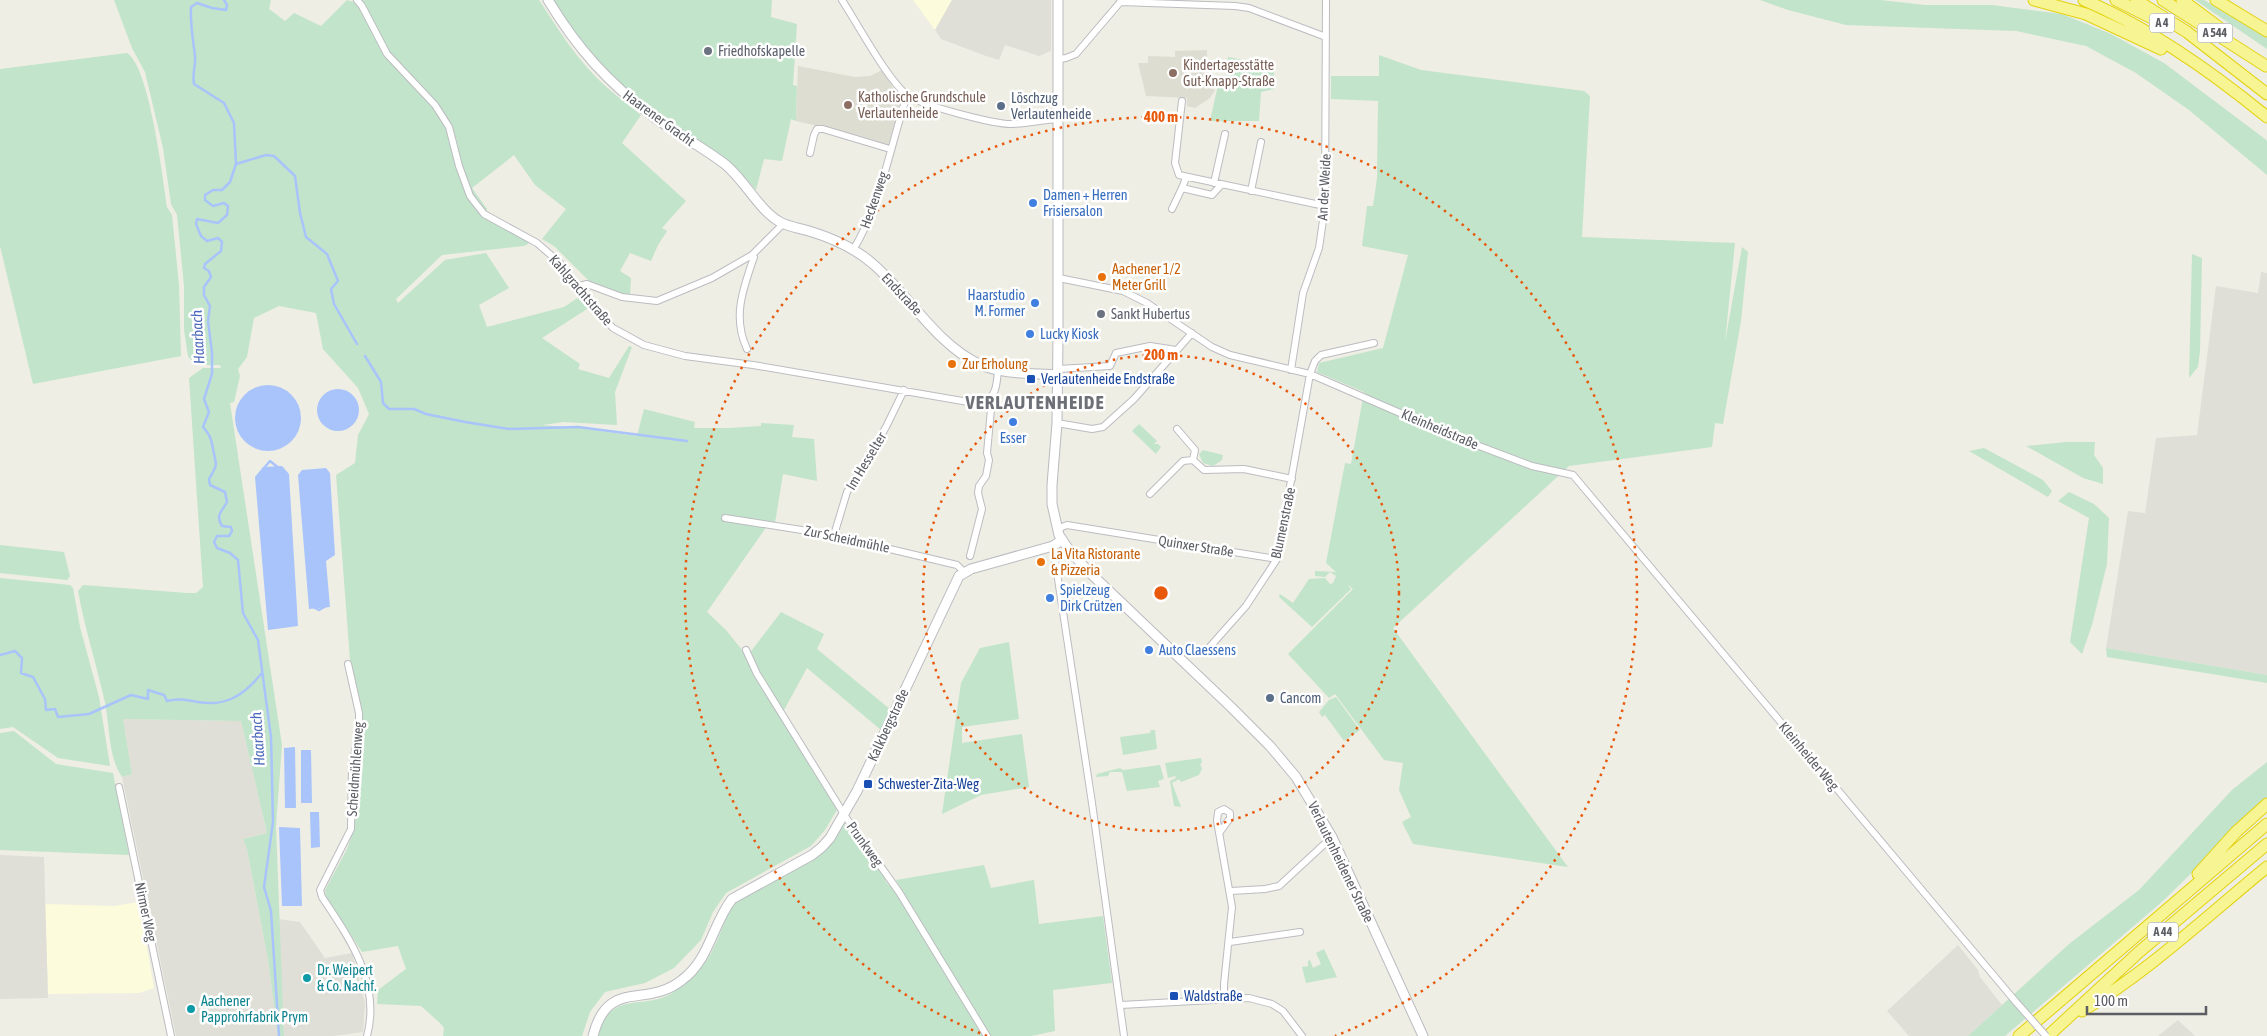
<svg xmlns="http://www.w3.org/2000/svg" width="2267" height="1036" font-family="'Asap Condensed',sans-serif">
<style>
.commercial{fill:#fcfbdb}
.industrial{fill:#dfdfd8}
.education{fill:#deddd2}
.green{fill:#c2e4ca}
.water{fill:#a8c4fa}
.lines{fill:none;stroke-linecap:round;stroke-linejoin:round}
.stream{stroke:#a8c4fa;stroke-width:2.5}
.street-casing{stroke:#bcbcc2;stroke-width:8}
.secondary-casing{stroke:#babbc1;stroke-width:11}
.highway-casing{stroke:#e4d20e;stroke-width:13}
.street{stroke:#fff;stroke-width:6}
.secondary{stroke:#fff;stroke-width:9}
.highway{stroke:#f6f493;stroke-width:11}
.street-bridge-casing{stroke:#bcbcc2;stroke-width:8;stroke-linecap:butt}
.street-bridge{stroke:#fff;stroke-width:6}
.ring{fill:none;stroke:#e8590c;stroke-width:2.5;stroke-dasharray:2.5 5}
.worship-dot{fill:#6b7280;stroke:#fff;stroke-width:2}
.education-dot{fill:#8d6e63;stroke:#fff;stroke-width:2}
.service-dot{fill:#5c6f8a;stroke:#fff;stroke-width:2}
.shop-dot{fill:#3f7fe0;stroke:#fff;stroke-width:2}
.food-dot{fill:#e8710a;stroke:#fff;stroke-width:2}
.transit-dot{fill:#1a4fb4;stroke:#fff;stroke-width:2}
.culture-dot{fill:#0f9aa8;stroke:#fff;stroke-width:2}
.labels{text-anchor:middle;stroke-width:5;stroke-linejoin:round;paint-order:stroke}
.shield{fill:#fff;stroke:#8d8e92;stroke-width:1}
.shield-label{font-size:12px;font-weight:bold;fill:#5c5e64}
.worship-label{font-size:14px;fill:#5b616d;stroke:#fff;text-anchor:start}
.education-label{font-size:14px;fill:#785e54;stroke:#fff;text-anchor:start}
.service-label{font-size:14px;fill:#4e5e75;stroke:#fff;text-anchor:start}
.street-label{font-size:14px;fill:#5c5e64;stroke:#fff}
.shop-label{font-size:14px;fill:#366cbe;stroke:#fff;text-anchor:start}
.food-label{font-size:14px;fill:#c56008;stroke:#fff;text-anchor:start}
.transit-label{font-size:14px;fill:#164399;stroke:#fff;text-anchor:start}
.culture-label{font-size:14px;fill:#0d838f;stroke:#fff;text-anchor:start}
.water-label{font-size:15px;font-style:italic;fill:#4c69bc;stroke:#fff}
.district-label{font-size:19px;font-weight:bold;letter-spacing:1px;fill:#6d7076;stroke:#fff}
.centre{fill:#e8590c;stroke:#fff;stroke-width:2.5}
.ring-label{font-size:15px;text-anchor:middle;font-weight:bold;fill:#e8590c;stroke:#fff;stroke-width:5;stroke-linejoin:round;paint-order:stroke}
</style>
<rect width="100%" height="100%" fill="#eeeee4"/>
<path class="commercial" d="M913,0H952L935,30Z
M139,902L154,988L139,993L48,994L45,904L114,906Z"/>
<path class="industrial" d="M952,0H1051V51L1039,56L1005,45L999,60L986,56L941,39L935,30Z
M2261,272L2267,273V675L2106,648L2128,511L2145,513L2156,438L2197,435L2216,286L2258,293Z
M123,719L241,721L267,833L243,839L247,849L268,960L278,1036H176L122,777L132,774Z
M0,855L44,857L48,998L0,999Z
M278,919L300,922L325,958L352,953L365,1003L363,1032L333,1036H284Z
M1958,945L1978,970L1980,977L2002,1005L1968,1036H1909L1887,1011Z
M2178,1020L2195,1036H2158Z"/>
<path class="education" d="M1207,50L1206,83L1215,90L1210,98L1195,108L1187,106V98L1146,96L1138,63H1148V56L1175,57V51Z
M798,66L855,77L870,76L882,70L892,86L900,109L888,145L861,136L796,121Z"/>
<path class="green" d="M114,0H271L269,9L285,21L294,13L321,26L347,0L357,3L386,55L434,107L447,128L457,167L484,215L529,241L528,244L524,246L442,255L396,299L398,303L445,260L486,253L509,288L479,305L487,327L564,307L579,297L587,309L542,338L580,364L578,369L609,378L629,346L632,347L615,392L617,425L564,422L542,425L578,428L637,436L644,409L695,422L694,428H729L761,426V423L794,425L792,437L814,439L817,481L783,474L775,523L768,522L767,526L707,612L726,630L742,650L838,808L825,830L811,846L726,893L713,912L701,940L674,968L645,983L605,992L590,1012L582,1036H443L444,1028L441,1024L421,1006L377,1004L378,990L406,969L398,946L362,952L326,897L325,890L347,849L354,829L355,767L363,732L362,712L351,673L336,475L355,463L358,435L369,414L358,388L323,349L316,313L279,306L254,318L247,357L238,369L240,376L234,402L230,403L282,745L276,826L284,1036H278L268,960L247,849L243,839L267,833L241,721L123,719L132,774L122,777C108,757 110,727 105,703C97,666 85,629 78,591L83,585L187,593H196L203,587L189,378L203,368H221L220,365H203L192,361L188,356L184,330V286L177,215L171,204L163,148L145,72L132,48Z
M361,0H539C556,26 572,52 594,75C608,90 625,102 641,115L622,143L686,201L662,228L667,231L658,245L651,261L630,253L620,271L631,278L630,296L591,283L554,246L542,239L566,209L535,185L514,155L472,188L487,209L486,212L472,195L461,166L457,142L451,126L437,104L389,52Z
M553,0H772L771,17L797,24L793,85L797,86L796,121L791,119L782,161L764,159L756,190C732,161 698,143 668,122C621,89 583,49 553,0Z
M1760,0H1880L1925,5H1992L2062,14L2111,34L2164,63L2265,139L2267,141V175L2189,110L2136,73L2086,46L2016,31L1846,25L1788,10Z
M2195,0H2204L2213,5L2267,37V49Z
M127,53C149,65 163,179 167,207L172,215L179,285L181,356L33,384L0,246V69Z
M1379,55L1421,70L1584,91L1590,96L1582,237L1735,243L1725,342L1742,247L1748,252L1741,321L1723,424L1715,423L1712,447L1569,466L1393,628L1568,867L1413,844L1402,822L1411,817L1399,790L1403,763L1384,760L1335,694L1329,698L1288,654L1353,589L1347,584L1351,589L1312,627L1279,597L1280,594L1293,603L1309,579L1325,578L1330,584L1333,583L1336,576L1330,572L1325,577L1315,576V571L1336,572L1326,563L1345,463L1351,464L1364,392L1317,372L1319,363L1383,348L1408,255L1362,246L1367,206H1373L1377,178L1378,101L1331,99V76H1379Z
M1228,57L1274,66V89L1261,92L1259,121H1210L1218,85L1226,84Z
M2192,254L2202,258L2200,351L2198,367L2189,378Z
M1139,424L1157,441L1154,444H1158L1161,447L1156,454L1132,431Z
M2066,442H2095L2094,455L2103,468V484L2083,478L2026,446Z
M1984,448L2043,480L2052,491L2048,497L1969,451Z
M1203,450L1223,455L1222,460L1213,466L1203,463L1199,454Z
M2069,492L2094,504L2109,518L2107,564L2092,625L2082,654L2070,642L2089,518L2058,501Z
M0,545L64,552L70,576L67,580L0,573Z
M0,578L70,585L73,588L80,627L99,697L110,766L58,758L13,727L0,729Z
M781,612L824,634L817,649L891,710L881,730L807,668L783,712L749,654Z
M1009,642L1019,719L962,727V743L1022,734L1029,787L981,795L942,814L961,683L980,648Z
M2106,648L2267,675V683L2107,657Z
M1336,697L1360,730L1344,741L1325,715L1322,717L1319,712L1329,700Z
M1151,730H1155L1157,749L1123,755L1120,737L1150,733Z
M14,731L56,764L113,773L129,855L0,850V733Z
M1201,758L1202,763L1200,764L1202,769L1199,775L1181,782L1179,779L1172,783L1181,807L1174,806L1170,781L1176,778L1175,776L1168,778L1165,763Z
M2267,762V799L2163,901L2005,1036H1968L2069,944L2139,890L2232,790Z
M1160,765L1164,779L1158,781L1160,787L1127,791L1122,772H1110L1108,776L1096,777L1097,774L1120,768L1123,770Z
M843,824L849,826L884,874L886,882L897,893L984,1036H598C610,989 643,1011 672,993C691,980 706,966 715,945C722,931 725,915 735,903L814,859L825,851Z
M984,865L991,888L1034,880L1039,924L1103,916L1112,983L1053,990L1055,1031L1031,1036H990L896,880Z
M1324,949L1337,977L1306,983L1302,967L1308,966V961L1310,960L1313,968L1321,964L1316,953Z"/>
<path class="water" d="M235 418a33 33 0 1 1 66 0a33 33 0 1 1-66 0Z
M317 410a21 21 0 1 1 42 0a21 21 0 1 1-42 0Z
M282,466L289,474L298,626L268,630L255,477L263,467Z
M326,468L330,473L335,555L326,561L330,607L309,609L298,475L302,470Z
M295,747L296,808H285L284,748Z
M301,750H311L312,803H301Z
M310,812H319L320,847L311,848Z
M279,827L300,828L302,906H282Z"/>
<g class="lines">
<path class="stream" d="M224,0L227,5L226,10L212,8L197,3L191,7C190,24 193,39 195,56C196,66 192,72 194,84L224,103L234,123L236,164L230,182L222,190H213L205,195V200L213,206L224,203L228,206L227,215L218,223L197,219L196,224L201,236L207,241L218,238L222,242L221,251L205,264L204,268L209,271L211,277L204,287V295L210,306L208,321L212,353V374L204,399L209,412L203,427C210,435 211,438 213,449C216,466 219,462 209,479L210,485L225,492L227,502C222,512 215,514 222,526L231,527L232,531L229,536H217L214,542L217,548L230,553L238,560L243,613L258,640L271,737L273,822L264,887L271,911L279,1036
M236,164L266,155L274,156L295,176L300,213L306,237L327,254L338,281L331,289L334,304L357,344
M365,356L381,382L383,403L389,409H414L426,414L465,422L509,429L578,427L687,441
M264,468L270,461L280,469
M315,608L319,610L326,606
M0,655L15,651L22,658L21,673L33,677L45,699L46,710L55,709L58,717L89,714L131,695L148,699V690L164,695L167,701C178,698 187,700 198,702C226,707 244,695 261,674"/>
<defs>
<path id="street" d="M357,0L362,6L387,54L435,105L449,127L459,166L470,196L484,214L537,243L559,262L592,306L613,328L644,345L685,356L753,365L980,404C996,400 997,384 998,370
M842,0C857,23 887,79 907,95C920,105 996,125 1013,124C1028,123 1044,120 1059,119
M1120,2L1235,6L1249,8L1326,37
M1059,59L1066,58L1076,54L1122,0
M1182,101L1175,163L1179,175L1325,206
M810,153L814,135L817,129H823L890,149
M1186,178L1182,188L1212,195L1221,185
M1214,183L1225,134
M1251,191L1261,142
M1172,209L1182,188
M853,250C880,207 891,144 907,95
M1059,278L1123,291L1147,303L1212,347L1230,355L1310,374L1458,438L1532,466L1573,475L2016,1002
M579,286L587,284L622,297L657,301L712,278L752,255
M747,349C732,317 743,289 754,257L752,255L783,224
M1058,369L1110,366L1116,353L1150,346L1176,350
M1291,370L1303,293L1319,248L1325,206L1326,0
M1057,423L1092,429L1103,427L1134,399L1192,333
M1177,429L1195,450L1193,460
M1150,494L1183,461L1193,460L1204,470L1244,469L1292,479
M725,518L827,534L957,565L964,572
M1057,529L1067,525L1277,559
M834,535L847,492L886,427L904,390
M1053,546L1092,803L1124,1036
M970,556L982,509L978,493L979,486L986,476L989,460L987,453L991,409L987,401
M746,650L757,674L847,819L899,892L987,1036
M1207,650L1246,606L1277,559L1310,374L1315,361L1321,355L1374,343
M348,664L359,713V731L352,767L351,829L320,890L322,897C350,939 381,983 367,1036
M119,787L171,1036
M1220,832L1230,818V813L1224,809L1218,812L1217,821L1232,907L1224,984V999
M1231,891L1265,889L1279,886L1332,837
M1230,942L1300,932
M1121,1005L1249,998L1272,1004L1283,1011L1302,1036"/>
<path id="secondary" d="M548,0C577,48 608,83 654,117C677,134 703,147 726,165C745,181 759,210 780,222C789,227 800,228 809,231C832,238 855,248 873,264C908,294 937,345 979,364C1002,375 1033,373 1058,375
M1058,0V337L1057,423L1052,485V504L1059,535L1067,547L1087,570L1232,708L1270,746L1296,777L1332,837L1423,1036
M593,1036C608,977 646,1009 682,980C710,959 712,925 732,899L812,855L822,847L830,838L857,791L959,576L971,569L1053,546L1062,540"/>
<path id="highway" d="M2034,0L2086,14L2161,49
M2084,0C2150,28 2212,72 2267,117
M2116,0L2152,18
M2136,0L2187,32L2267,94
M2163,0L2266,66
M2182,0L2225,32
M2216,0L2267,31
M2198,874L2236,832L2267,804
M2082,1011C2149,971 2207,916 2267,867
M2019,1036L2267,824
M2048,1036L2139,952L2267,844"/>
</defs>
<use href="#street" class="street-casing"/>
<use href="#secondary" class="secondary-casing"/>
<use href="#highway" class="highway-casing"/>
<use href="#street" class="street"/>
<use href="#secondary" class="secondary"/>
<use href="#highway" class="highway"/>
<defs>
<path id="street-bridge" d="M2016,1002L2046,1036"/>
</defs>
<use href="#street-bridge" class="street-bridge-casing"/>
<use href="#street-bridge" class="street-bridge"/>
</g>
<g class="ring">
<circle cx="1161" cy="593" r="238"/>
<path d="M987 1036A476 476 0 1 1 1335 1036"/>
</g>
<g class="worship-dot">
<circle cx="708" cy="51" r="5"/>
<circle cx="1101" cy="314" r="5"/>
</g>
<g class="education-dot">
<circle cx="1173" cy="73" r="5"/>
<circle cx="848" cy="105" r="5"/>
</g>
<g class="service-dot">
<circle cx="1001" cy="106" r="5"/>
<circle cx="1270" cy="698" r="5"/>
</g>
<g class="shop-dot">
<circle cx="1033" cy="203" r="5"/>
<circle cx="1035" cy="303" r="5"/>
<circle cx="1030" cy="334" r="5"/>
<circle cx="1013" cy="422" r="5"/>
<circle cx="1050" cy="598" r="5"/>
<circle cx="1149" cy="650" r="5"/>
</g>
<g class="food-dot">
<circle cx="1102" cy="277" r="5"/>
<circle cx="952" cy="364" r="5"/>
<circle cx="1041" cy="562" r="5"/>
</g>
<g class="transit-dot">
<rect x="1026" y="374" width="10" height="10" rx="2.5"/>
<rect x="863" y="779" width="10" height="10" rx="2.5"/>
<rect x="1169" y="991" width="10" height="10" rx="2.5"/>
</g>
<g class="culture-dot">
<circle cx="307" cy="978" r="5"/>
<circle cx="191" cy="1009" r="5"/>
</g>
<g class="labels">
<g class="shield">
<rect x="2149.5" y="13.5" width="25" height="19" rx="4"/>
<rect x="2197.5" y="23.5" width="35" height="19" rx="4"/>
<rect x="2148" y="922.5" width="30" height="19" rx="4"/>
</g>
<g class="shield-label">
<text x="2162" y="27">A 4</text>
<text x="2215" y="37">A 544</text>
<text x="2163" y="936">A 44</text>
</g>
<g class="worship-label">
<text x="718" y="56">Friedhofskapelle</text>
<text x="1111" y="319">Sankt Hubertus</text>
</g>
<g class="education-label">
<text x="1183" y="70">Kindertagesstätte<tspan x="1183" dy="16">Gut-Knapp-Straße</tspan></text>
<text x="858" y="102">Katholische Grundschule<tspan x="858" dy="16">Verlautenheide</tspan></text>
</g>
<g class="service-label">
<text x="1011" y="103">Löschzug<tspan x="1011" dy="16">Verlautenheide</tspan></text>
<text x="1280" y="703">Cancom</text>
</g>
<g class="street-label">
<text transform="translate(659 118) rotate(36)" y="5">Haarener Gracht</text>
<text transform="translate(1324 187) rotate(-87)" y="5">An der Weide</text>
<text transform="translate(874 200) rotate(-71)" y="5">Heckenweg</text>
<text transform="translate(581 290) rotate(49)" y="5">Kahlgrachtstraße</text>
<text transform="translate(902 294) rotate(47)" y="5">Endstraße</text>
<text transform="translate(1440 429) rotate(23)" y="5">Kleinheidstraße</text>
<text transform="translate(866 461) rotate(-59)" y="5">Im Hesselter</text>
<text transform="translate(1283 523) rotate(-78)" y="5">Blumenstraße</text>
<text transform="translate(847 539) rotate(12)" y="5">Zur Scheidmühle</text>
<text transform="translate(1196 546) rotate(9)" y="5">Quinxer Straße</text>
<text transform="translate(888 725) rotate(-65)" y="5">Kalkbergstraße</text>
<text transform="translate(1809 756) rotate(50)" y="5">Kleinheider Weg</text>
<text transform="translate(355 769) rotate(-86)" y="5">Scheidmühlenweg</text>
<text transform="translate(865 844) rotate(54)" y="5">Prunkweg</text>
<text transform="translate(1341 862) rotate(64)" y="5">Verlautenheidener Straße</text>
<text transform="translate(146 912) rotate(78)" y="5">Nirmer Weg</text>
</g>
<g class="shop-label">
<text x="1043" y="200">Damen + Herren<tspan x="1043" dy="16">Frisiersalon</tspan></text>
<text x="1025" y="300" text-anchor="end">Haarstudio<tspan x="1025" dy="16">M. Former</tspan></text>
<text x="1040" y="339">Lucky Kiosk</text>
<text x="1013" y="443" text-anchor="middle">Esser</text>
<text x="1060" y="595">Spielzeug<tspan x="1060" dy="16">Dirk Crützen</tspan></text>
<text x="1159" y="655">Auto Claessens</text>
</g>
<g class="food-label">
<text x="1112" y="274">Aachener 1/2<tspan x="1112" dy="16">Meter Grill</tspan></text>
<text x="962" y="369">Zur Erholung</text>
<text x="1051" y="559">La Vita Ristorante<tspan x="1051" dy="16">&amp; Pizzeria</tspan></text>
</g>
<g class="transit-label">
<text x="1041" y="384">Verlautenheide Endstraße</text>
<text x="878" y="789">Schwester-Zita-Weg</text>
<text x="1184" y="1001">Waldstraße</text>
</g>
<g class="culture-label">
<text x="317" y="975">Dr. Weipert<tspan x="317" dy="16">&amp; Co. Nachf.</tspan></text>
<text x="201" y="1006">Aachener<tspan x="201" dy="16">Papprohrfabrik Prym</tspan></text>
</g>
<g class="water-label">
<text transform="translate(198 337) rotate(-93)" y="5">Haarbach</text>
<text transform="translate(258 739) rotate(-94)" y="5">Haarbach</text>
</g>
<g class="district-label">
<text x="1035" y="409">VERLAUTENHEIDE</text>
</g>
</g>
<circle cx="1161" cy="593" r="8" class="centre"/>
<g class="ring-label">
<text x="1161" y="122">400 m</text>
<text x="1161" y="360">200 m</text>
</g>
<path d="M2087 1006v8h119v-8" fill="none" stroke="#5c5e64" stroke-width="2.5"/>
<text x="2094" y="1006" font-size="15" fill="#5c5e64" stroke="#ffffff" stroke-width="4" paint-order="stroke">100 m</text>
</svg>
